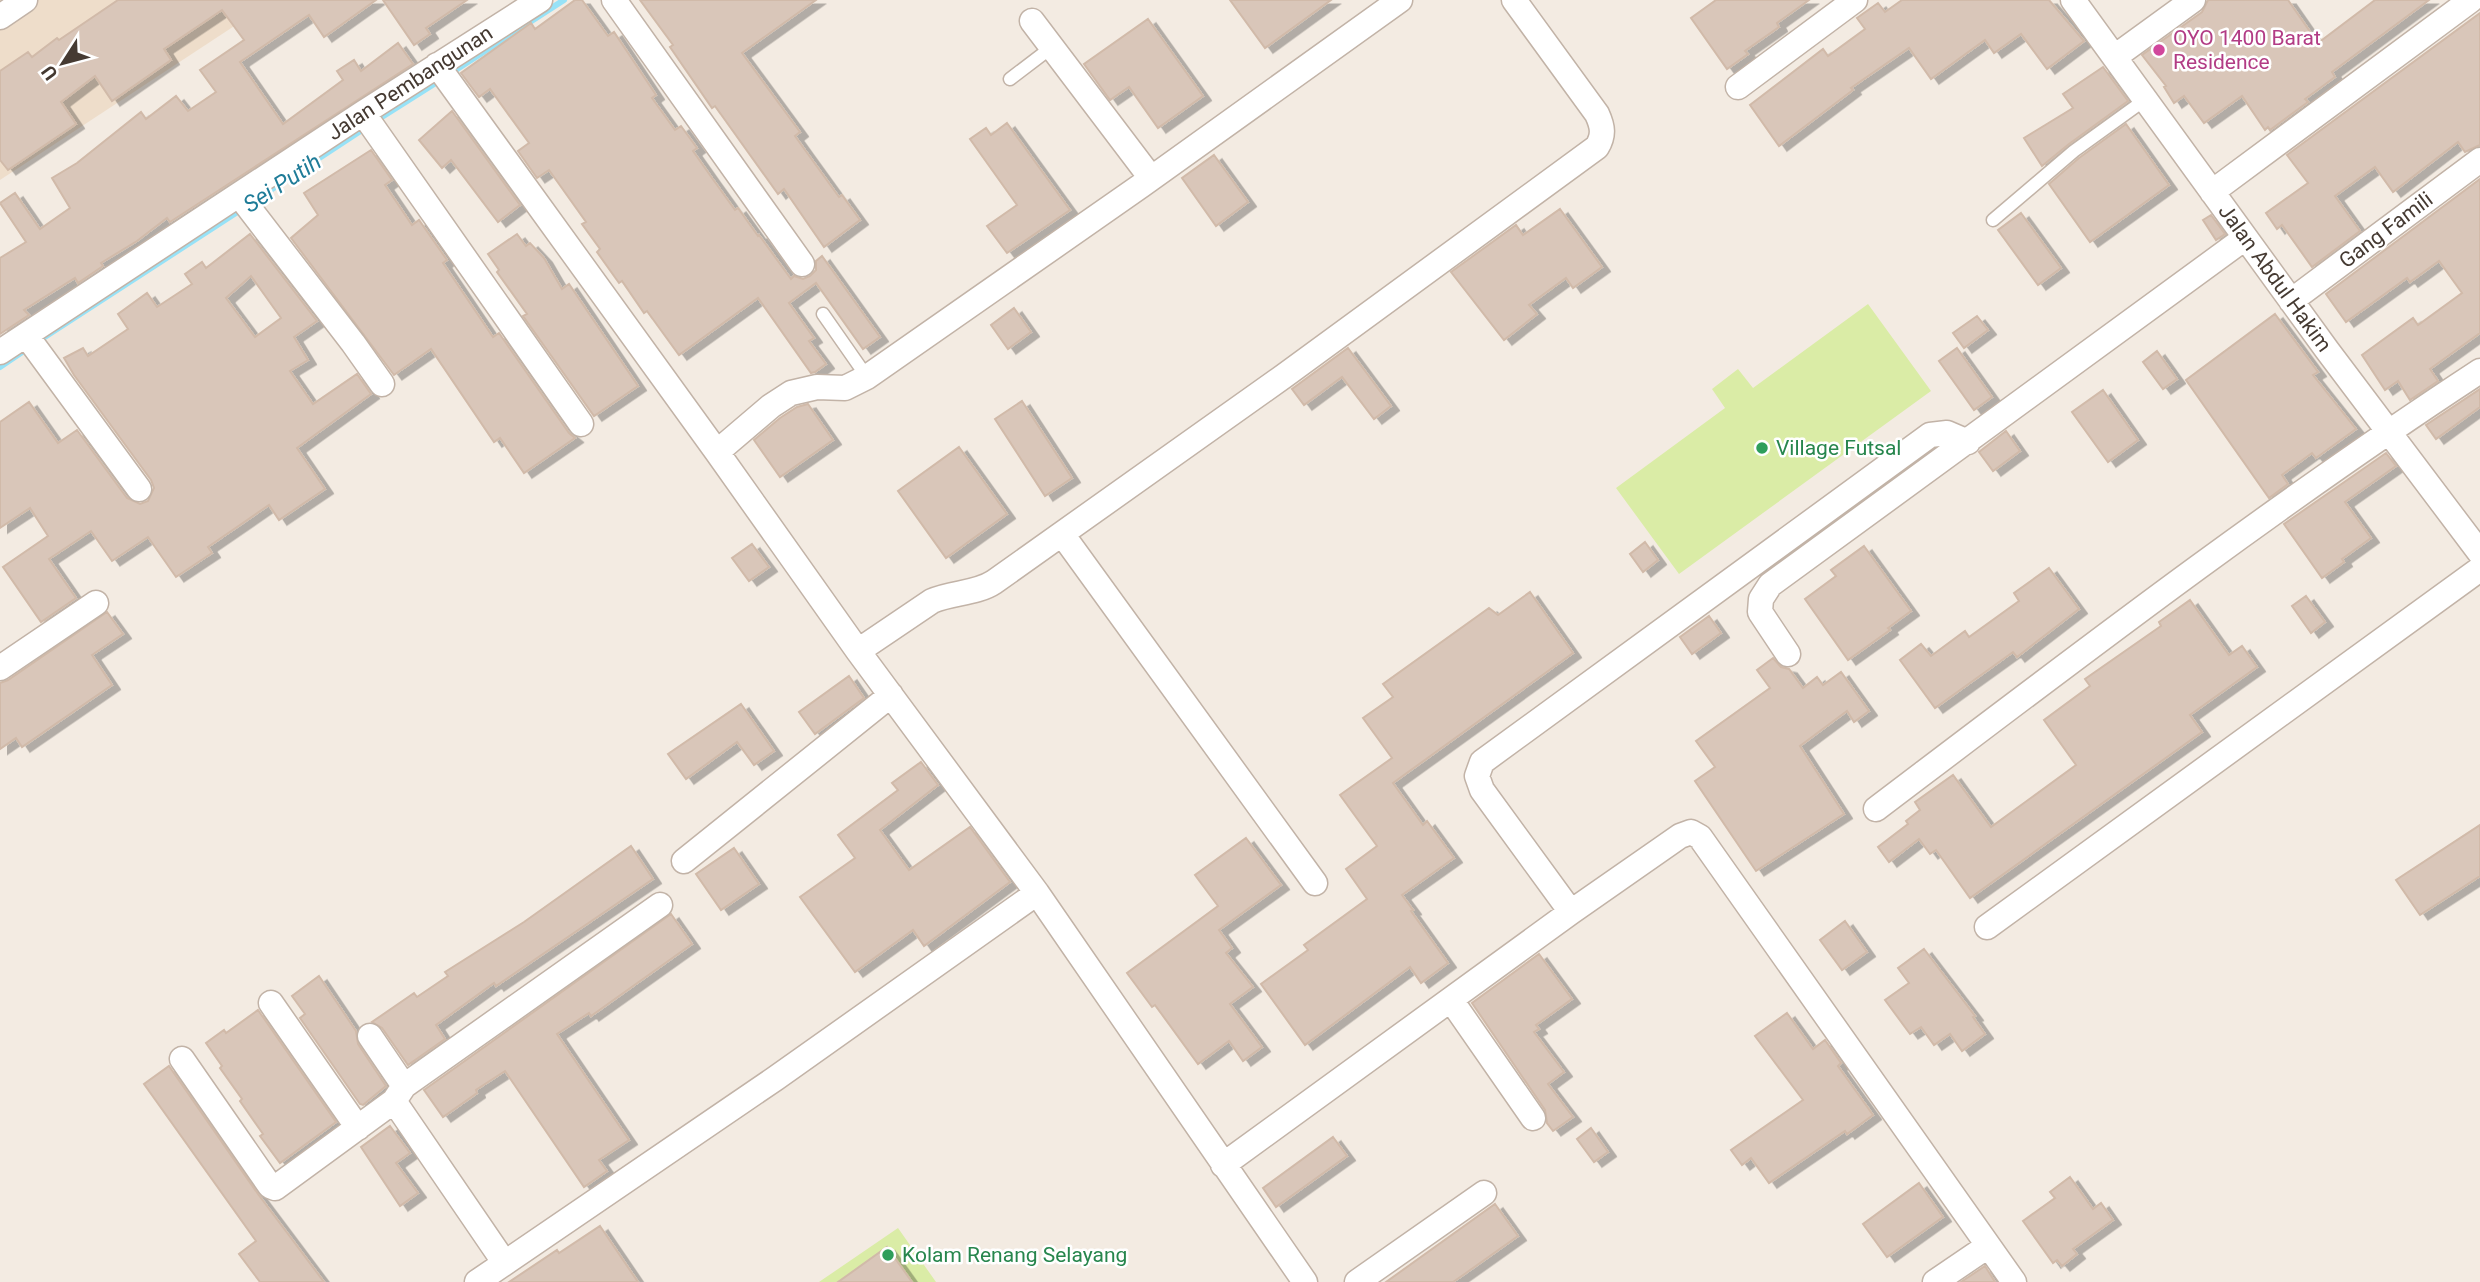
<svg xmlns="http://www.w3.org/2000/svg" width="2480" height="1282" font-family="Roboto,sans-serif">
<style>
.education{fill:#eeddca}
.green{fill:#daeca6}
.lines{fill:none;stroke-linecap:round;stroke-linejoin:round}
.stream{stroke:#97e2f7;stroke-width:6}
.building{fill:#d9c6b9;stroke:#d1baa9;stroke-width:2;fill-rule:evenodd;filter:url(#shadow)}
.lane-casing{stroke:#c2b3a7;stroke-width:15}
.street-casing{stroke:#c2b3a7;stroke-width:27}
.lane{stroke:#fff;stroke-width:12}
.street{stroke:#fff;stroke-width:24}
.hotel-dot{fill:#d1479c;stroke:#fff;stroke-width:2.5}
.leisure-dot{fill:#2e9e5b;stroke:#fff;stroke-width:2.5}
.labels{text-anchor:middle;stroke-width:5;stroke-linejoin:round;paint-order:stroke}
.hotel-label{font-size:21px;fill:#b23c85;stroke:#fff;text-anchor:start}
.street-label{font-size:21px;fill:#453a32;stroke:#fff}
.leisure-label{font-size:21px;fill:#27864d;stroke:#fff;text-anchor:start}
.water-label{font-size:23px;font-style:italic;fill:#1f7c98;stroke:#fff}
</style>
<defs>
<filter id="shadow"><feDropShadow dx="8" dy="4.5" stdDeviation="0" flood-color="#0004"/></filter>
</defs>
<rect width="100%" height="100%" fill="#f3ebe2"/>
<path class="education" d="M0,0H274L0,180Z"/>
<path class="green" d="M1868,304L1931,391L1679,574L1616,488L1725,408L1712,389L1738,369L1753,388Z
M898,1228L936,1282H819Z"/>
<g class="lines">
<path class="stream" d="M451,73L564,0
M374,122L442,79
M251,203L365,128
M37,342L242,209
M0,367L28,348"/>
</g>
<path class="building" d="M118,0H376L324,37L309,15L240,62L283,124L343,80L337,71L354,60L361,71L398,43L413,64L170,222L167,218L137,241L101,263L103,266L78,283L75,278L24,310L29,315L0,334V258L26,242L0,203L15,193L40,229L70,208L52,178L77,163L141,112L146,119L176,96L188,111L216,92L200,70L244,40L222,10L164,49L171,60L112,101L95,76L61,102L76,124L8,170L0,160V71L28,52L32,57L57,38L59,40Z
M383,0H467L426,28L430,34L414,45Z
M575,0H582L608,36L614,32L656,95L652,98L675,130L681,126L697,148L693,151L712,178L735,210L738,208L758,236L759,235L791,279L794,276L803,279L810,276L816,270V261L822,256L880,337L863,349L816,283L789,303L814,338L809,341L826,364L815,372L811,373L758,298L679,355L647,311L644,313L622,281L619,283L597,252L600,249L582,224L586,222L549,170L537,178L518,151L529,143L490,89L479,97L461,73L531,23L535,29Z
M640,0H816L742,53L800,132L795,136L805,150L839,197L842,195L860,220L824,247L784,189L778,194L715,106L712,108L670,47L673,45Z
M1230,0H1331L1265,48Z
M1716,0H1809L1777,23L1779,27L1745,51L1748,54L1727,69L1691,18Z
M1902,0H2049L2084,41L2047,69L2021,34L1994,53L1985,40L1931,79L1909,48L1851,88L1853,90L1779,146L1750,105L1823,49L1828,56L1865,29L1857,18L1878,3L1885,12Z
M2208,0H2288L2318,43L2375,0H2429L2332,72L2335,77L2305,99L2308,102L2270,130L2268,127L2265,130L2242,96L2204,123L2184,96L2174,103L2164,87L2166,86L2142,55L2202,12Z
M2480,13V145L2465,152L2458,142L2393,192L2375,167L2335,196L2360,231L2312,267L2282,225L2277,229L2266,213L2308,183L2287,155Z
M1148,19L1203,96L1158,128L1129,87L1110,100L1084,64Z
M2103,67L2128,101L2069,144L2042,166L2024,138L2073,108L2063,94Z
M452,111L520,205L498,222L451,160L442,168L419,140Z
M1007,123L1070,210L1007,253L987,226L1017,205L970,139L986,128L991,135Z
M2126,124L2169,185L2090,242L2049,184L2079,158Z
M371,150L392,180L385,185L412,225L419,220L447,260L443,263L493,337L499,333L569,433L575,438L524,473L500,438L494,442L431,349L394,375L291,238L318,215L304,193Z
M1214,155L1248,202L1216,226L1182,178Z
M2480,179V333L2430,369L2438,381L2410,400L2398,381L2385,390L2362,355L2413,318L2418,325L2462,293L2439,261L2410,282L2407,278L2346,322L2326,294Z
M1560,209L1602,267L1573,288L1566,278L1529,305L1537,314L1504,340L1451,272L1516,225L1523,235Z
M2021,213L2061,268L2038,285L1998,230Z
M2211,215L2225,234L2216,240L2203,220Z
M250,234L317,321L294,337L308,360L290,371L313,404L357,374L371,394L297,448L325,489L279,520L269,505L208,547L212,553L176,577L148,537L112,561L91,531L49,559L76,598L41,622L3,567L48,536L30,508L0,528V422L29,402L58,443L77,430L127,498L140,504L148,501L154,488L151,480L74,375L64,358L83,348L88,356L128,329L118,314L147,293L157,307L192,284L185,274L202,262L206,268ZM251,276L281,318L255,337L226,298Z
M517,234L526,246L530,243L544,258L562,289L569,284L638,386L594,416L523,316L527,314L497,272L499,270L488,254Z
M1014,308L1031,332L1008,349L991,325Z
M2275,314L2318,372L2313,375L2356,429L2316,458L2312,453L2282,475L2288,484L2269,498L2186,380Z
M1977,316L1988,330L1964,348L1953,333Z
M1348,348L1391,406L1374,419L1342,377L1304,405L1292,389Z
M1957,348L1992,397L1974,410L1939,361Z
M2157,351L2177,379L2163,389L2143,362Z
M2480,389V407L2436,439L2426,425Z
M2103,390L2138,440L2108,462L2072,412Z
M1022,401L1072,478L1045,496L995,419Z
M808,404L833,440L780,477L754,440L780,418L797,407Z
M2006,431L2020,451L1993,471L1979,452Z
M959,447L1007,514L946,558L898,491Z
M2386,453L2396,466L2345,502L2371,538L2342,559L2344,562L2322,578L2284,524Z
M1645,542L1658,560L1643,572L1630,554Z
M752,544L769,567L749,581L732,558Z
M1864,546L1911,611L1888,628L1890,630L1848,660L1805,599L1836,576L1831,570Z
M2049,568L2079,609L2017,657L2013,652L1935,708L1900,660L1921,644L1931,656L1965,631L1969,637L2019,601L2014,593Z
M1530,592L1573,653L1393,783L1423,825L1427,821L1454,858L1402,895L1413,910L1411,911L1448,963L1421,983L1410,967L1305,1045L1261,984L1308,950L1304,945L1367,899L1346,869L1377,846L1340,795L1392,758L1363,718L1393,697L1383,684L1489,608L1498,615Z
M2306,596L2325,622L2311,633L2292,606Z
M2190,600L2229,655L2242,646L2257,667L2190,715L2202,732L1970,898L1936,850L1930,854L1919,839L1889,862L1878,847L1908,824L1906,821L1920,810L1915,802L1953,775L1991,827L2076,765L2044,720L2090,686L2085,679L2161,626L2159,622Z
M107,612L123,634L92,655L112,685L22,747L16,738L0,749V683L8,680Z
M1709,616L1721,633L1692,654L1680,637Z
M1773,658L1781,667L1789,669L1803,688L1817,677L1823,685L1841,672L1869,711L1854,722L1847,711L1800,746L1844,814L1756,871L1695,781L1715,767L1696,741L1770,688L1757,670Z
M849,676L864,698L815,734L799,712Z
M741,704L774,751L754,765L737,742L686,779L668,754Z
M921,762L938,785L880,830L909,870L970,827L1010,882L924,946L913,930L855,972L800,897L855,858L838,835L898,790L892,783Z
M2480,825V876L2420,915L2396,880Z
M1246,838L1281,885L1219,930L1232,948L1226,953L1253,987L1230,1004L1262,1047L1243,1061L1229,1041L1198,1064L1155,1005L1152,1007L1127,973L1218,906L1195,875Z
M631,846L653,879L496,986L494,983L436,1025L445,1039L408,1065L382,1028L372,1022L414,993L417,997L448,976L445,972L524,922Z
M734,848L759,884L721,910L696,874Z
M671,914L692,944L591,1016L589,1013L557,1034L629,1140L599,1160L607,1171L584,1187L505,1071L476,1090L477,1093L443,1117L424,1090Z
M1845,921L1867,952L1842,970L1820,940Z
M1924,949L1975,1016L1973,1017L1985,1034L1962,1051L1950,1034L1934,1045L1921,1027L1910,1034L1885,1000L1909,983L1898,968Z
M1539,954L1572,999L1536,1025L1539,1029L1534,1032L1564,1072L1548,1084L1573,1117L1553,1131L1547,1123L1545,1110L1472,1003Z
M319,976L356,1031L358,1044L386,1086L363,1105L360,1104L300,1018L305,1014L292,996Z
M258,1010L336,1122L280,1163L260,1136L263,1134L240,1101L242,1099L220,1068L222,1066L206,1043L224,1030L226,1033Z
M1787,1013L1813,1049L1825,1040L1841,1063L1838,1066L1873,1115L1847,1134L1845,1131L1769,1183L1751,1158L1742,1165L1731,1150L1803,1100L1755,1036Z
M169,1066L258,1194L324,1282H260L239,1254L256,1241L144,1084Z
M390,1126L410,1153L396,1163L418,1193L400,1206L361,1147Z
M1591,1128L1608,1152L1594,1162L1577,1139Z
M1333,1137L1347,1156L1276,1207L1263,1188Z
M2070,1177L2093,1209L2101,1203L2113,1220L2073,1249L2077,1254L2062,1266L2057,1260L2053,1263L2023,1221L2055,1198L2050,1192Z
M1919,1183L1943,1217L1887,1257L1863,1224Z
M1495,1204L1518,1236L1466,1273L1453,1282H1386Z
M600,1226L638,1282H509L557,1250L559,1253Z
M887,1247L912,1282H838Z
M1985,1266L1995,1282H1961Z"/>
<g class="lines">
<defs>
<path id="lane" d="M1010,79L1052,47
M1993,220L2074,151L2146,99
M823,314L867,377"/>
<path id="street" d="M614,0L802,264
M2073,0L2327,350L2480,553
M0,17L25,0
M1032,21L1151,178
M2116,56L2193,0
M437,65L717,452L858,651L1037,893L1305,1282
M1738,87L1855,0
M363,113L581,424
M2212,192L2471,0
M239,195L353,343L382,384
M2291,301L2480,160
M26,335L139,489
M0,352L363,113L540,0
M717,452L771,406L791,393L817,387L845,388L867,377L1142,185L1400,0
M1062,534L1315,883
M858,651L932,601C952,592 976,594 994,582L1284,376L1597,147C1604,135 1603,127 1597,114L1514,0
M1788,654L1760,612L1761,599L1770,585L2245,238
M0,668L96,603
M1876,809C2074,659 2272,507 2480,371
M684,861L891,695
M1571,912L1482,790L1477,776L1482,762L1930,435L1947,433L1968,442
M1987,927L2480,569
M1451,1000L1533,1118
M271,1003L358,1128
M370,1036L404,1086L394,1101L504,1262
M182,1059L270,1186L275,1188L394,1101
M404,1086L660,905
M1223,1165L1571,912L1680,836L1691,832L1700,837L2014,1282
M477,1282L776,1078L1037,893
M1357,1282L1484,1193
M1935,1282L1988,1246"/>
</defs>
<use href="#lane" class="lane-casing"/>
<use href="#street" class="street-casing"/>
<use href="#lane" class="lane"/>
<use href="#street" class="street"/>
</g>
<circle class="hotel-dot" cx="2159" cy="50" r="7"/>
<g class="leisure-dot">
<circle cx="1762" cy="448" r="7"/>
<circle cx="888" cy="1255" r="7"/>
</g>
<g class="labels">
<g class="hotel-label">
<text x="2173" y="45">OYO 1400 Barat<tspan x="2173" dy="24">Residence</tspan></text>
</g>
<g class="street-label">
<text transform="translate(410 83) rotate(-33)" y="7">Jalan Pembangunan</text>
<text transform="translate(2386 230) rotate(-37)" y="7">Gang Famili</text>
<text transform="translate(2275 278) rotate(54)" y="7">Jalan Abdul Hakim</text>
</g>
<g class="leisure-label">
<text x="1776" y="455">Village Futsal</text>
<text x="902" y="1262">Kolam Renang Selayang</text>
</g>
<g class="water-label">
<text transform="translate(282 183) rotate(-33)" y="8">Sei Putih</text>
</g>
</g>
<g transform="translate(63 63) rotate(234)" stroke="#ffffff" stroke-width="5" paint-order="stroke">
<path d="M0-5L12 26L0 18L-12 26Z" fill="#453a32"/>
<text y="-10" font-size="19" font-weight="bold" text-anchor="middle" fill="#453a32">U</text>
</g>
</svg>
